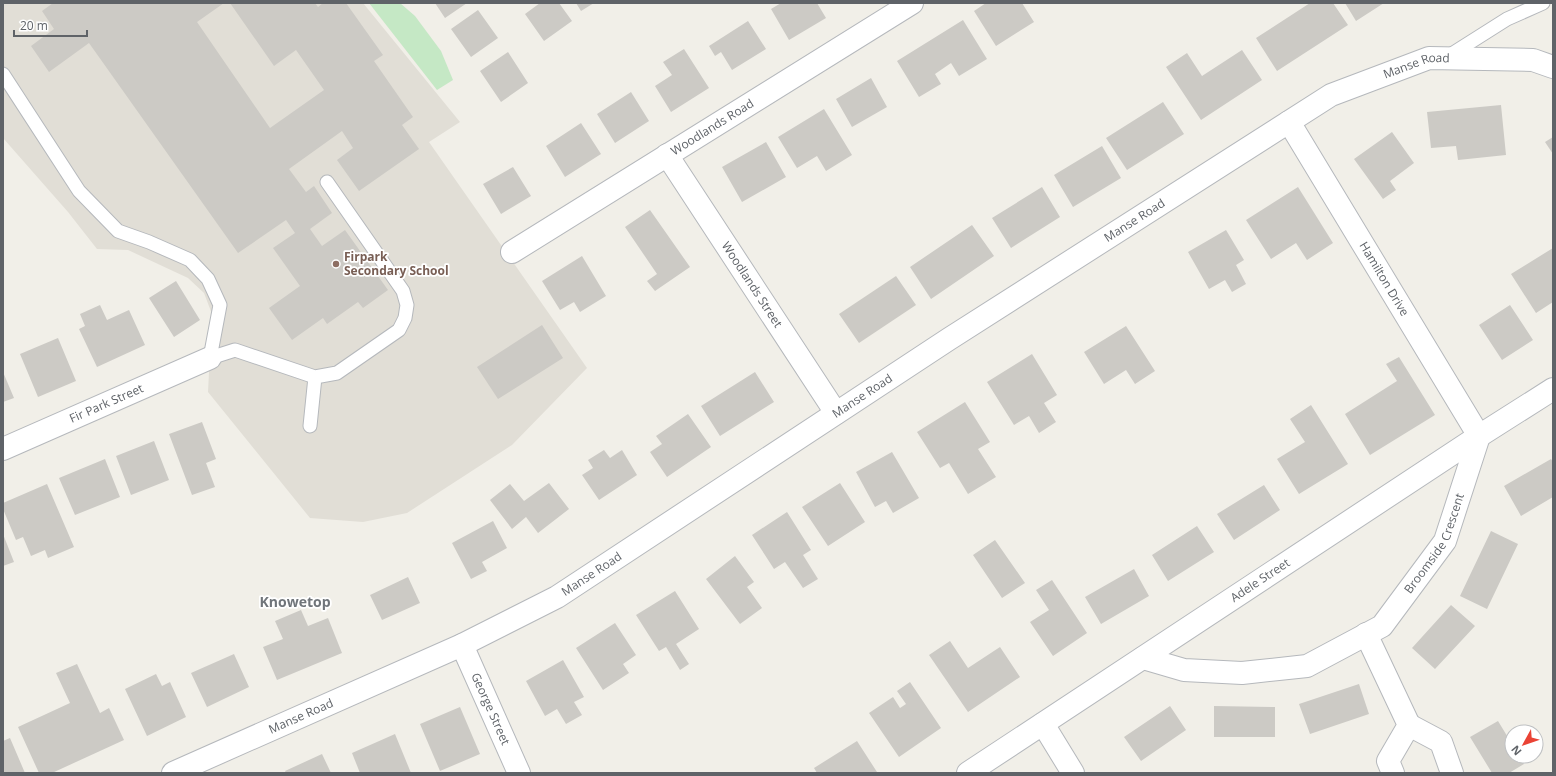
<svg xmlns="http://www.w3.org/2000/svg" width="1556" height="776" font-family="'Open Sans',sans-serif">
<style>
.education{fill:#e1ded6}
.green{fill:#c5e8c5}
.building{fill:#cccac5}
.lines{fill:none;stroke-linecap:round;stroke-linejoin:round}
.service-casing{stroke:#b5b8bc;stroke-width:15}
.minor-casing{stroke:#b5b8bc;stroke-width:24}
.tertiary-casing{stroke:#b5b8bc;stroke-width:24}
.service{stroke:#fff;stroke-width:13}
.minor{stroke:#fff;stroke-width:22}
.tertiary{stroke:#fff;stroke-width:22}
.education-dot{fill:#8d6e63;stroke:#fff;stroke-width:1.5}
.labels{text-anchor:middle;stroke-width:3.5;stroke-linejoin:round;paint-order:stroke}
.street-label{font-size:12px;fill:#5f6368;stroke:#fff}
.education-label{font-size:12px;font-weight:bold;fill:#785e54;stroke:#fff;text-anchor:start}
.quarter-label{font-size:14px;font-weight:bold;fill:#70757a;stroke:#fff}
</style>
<rect width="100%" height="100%" fill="#f1efe8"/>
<path class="education" d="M3,3H363L460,122L429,142L587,368L512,445L407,513L363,522L310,518L208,392L212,314L204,293L188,278L128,250L97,249L68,212L3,138Z"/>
<path class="green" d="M369,3H400L415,16L441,51L453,80L437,90Z"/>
<path class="building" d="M53,3H224L197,22L270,128L324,90L296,50L274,66L230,3H315L318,7L323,3H346L383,55L374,61L413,117L402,125L419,149L359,191L337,160L353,148L342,131L289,169L306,192L314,186L332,213L310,229L322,246L345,230L388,290L363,308L358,302L327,324L323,318L292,340L269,308L300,286L273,248L295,233L286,220L238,253L89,43L49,72L31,46L54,29L42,11Z
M435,3H467L445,18Z
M540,3H559L572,21L544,41L525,14Z
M576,3H594L581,11Z
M781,3H817L826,18L789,40L771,9Z
M986,3H1022L1034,22L996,46L974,11Z
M1310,3H1333L1348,25L1277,71L1256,38Z
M1345,3H1384L1356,21Z
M478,10L498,38L471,57L451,29Z
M963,20L987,59L959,76L951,63L935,74L941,84L919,97L897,61Z
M748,21L766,49L732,70L721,52L715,56L709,46Z
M684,49L709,88L671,112L655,86L672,75L663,62Z
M1242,50L1262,80L1201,120L1166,67L1187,53L1202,76Z
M508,52L528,83L501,102L480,71Z
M871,78L887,107L852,127L836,99Z
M631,92L649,121L615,143L597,114Z
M1163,102L1184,134L1127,170L1106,138Z
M1501,105L1506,155L1458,160L1456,146L1431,148L1427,112Z
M824,109L852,155L826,171L817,156L797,168L778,137Z
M581,123L601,154L565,177L546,146Z
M1392,132L1414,163L1390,181L1396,190L1383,199L1354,159Z
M1553,137V154L1545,142Z
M766,142L786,177L742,202L722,167Z
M1102,146L1121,178L1073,207L1054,175Z
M513,167L531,196L501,214L483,184Z
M1042,187L1060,217L1011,248L992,218Z
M1298,187L1333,243L1307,260L1296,243L1271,259L1246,220Z
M650,210L690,267L655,291L647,281L657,274L625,227Z
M972,225L994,256L931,299L910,267Z
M1226,230L1244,260L1236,265L1246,284L1232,292L1225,280L1209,289L1188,252Z
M1553,248V302L1536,313L1511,274Z
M582,256L606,296L580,312L574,302L560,310L542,281Z
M896,276L916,305L859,343L839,314Z
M176,281L200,320L174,337L149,298Z
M100,305L107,320L129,310L145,345L97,367L79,329L85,326L80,314Z
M1510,305L1533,340L1502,360L1479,325Z
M542,325L563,358L498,399L477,367Z
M1126,326L1155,371L1135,384L1126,370L1104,384L1084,352Z
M58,338L76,381L38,397L20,354Z
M1032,354L1057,395L1044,403L1056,422L1039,433L1029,416L1014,425L987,382Z
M1399,357L1435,415L1370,455L1345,414L1397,381L1386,364Z
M3,372L14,398L3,402Z
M755,372L774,402L720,436L701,406Z
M965,402L990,442L978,449L996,477L968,494L949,463L940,468L917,432Z
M1311,405L1348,464L1299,494L1277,459L1305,442L1290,419Z
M688,414L711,447L667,477L650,452L662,444L656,436Z
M202,422L216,459L206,463L215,487L192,495L169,434Z
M154,441L169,480L131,495L116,456Z
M604,450L610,458L622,450L637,475L599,500L582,475L593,468L588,460Z
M892,452L919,498L893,513L886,501L875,507L856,472Z
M105,459L120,497L75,515L59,478Z
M1551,459L1553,462V497L1521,516L1504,486Z
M549,483L569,509L538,533L526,517L512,529L490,500L510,484L524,501Z
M840,483L865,522L828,546L802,507Z
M47,484L74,547L48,558L45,550L31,556L23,537L16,540L3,509V503Z
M1264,485L1280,510L1234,540L1217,514Z
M787,512L811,550L803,555L818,579L803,588L785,562L774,569L752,535Z
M493,521L507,548L482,562L487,571L471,579L452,543Z
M1197,526L1214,552L1168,581L1152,555Z
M1491,531L1518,544L1487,609L1460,596Z
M3,534L14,562L3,566Z
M995,540L1025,583L1002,598L973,555Z
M735,556L754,582L747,587L762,608L740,624L706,579Z
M1134,569L1149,596L1101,624L1085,597Z
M408,577L420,603L382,620L370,595Z
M1052,580L1087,633L1053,656L1030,622L1049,610L1036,590Z
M675,591L699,629L676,644L689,664L680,670L666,647L659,651L636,615Z
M1451,605L1475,626L1435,669L1412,648Z
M301,610L308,626L328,618L342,653L277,680L263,647L283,639L275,621Z
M615,623L636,655L623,664L629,673L603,690L576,648Z
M950,641L968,668L1000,647L1020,677L968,712L929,655Z
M234,654L249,687L207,707L191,673Z
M563,660L584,697L574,702L582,715L566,724L557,709L545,716L526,681Z
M77,664L100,713L109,708L124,740L52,773H39L18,727L70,703L56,673Z
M156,674L162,686L170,682L186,717L147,736L125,689Z
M910,682L941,728L899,757L869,713L893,697L900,708L906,704L897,691Z
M1359,684L1369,714L1310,734L1299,704Z
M1170,706L1186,730L1141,761L1124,737Z
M1214,706L1275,707V737H1214Z
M460,707L480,754L440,771L420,724Z
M1498,721L1512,744V756H1519L1524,764L1509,773H1492L1470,737Z
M395,734L411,773H360L352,753Z
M10,738L25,773H3V741Z
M857,741L877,772L817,773L814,768Z
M322,754L331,773H286L285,771Z"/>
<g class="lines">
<defs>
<path id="service" d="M1447,57L1507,19L1543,3
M3,74L79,191L118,231L149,242L190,260L208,279L220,305L210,358L235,350L315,377L337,373L399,330L405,318L407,305L403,291L327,182
M310,426L315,377"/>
<g id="minor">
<path id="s1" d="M667,155L836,413"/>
<path id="s2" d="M512,252L912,3"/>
<path id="s3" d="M3,449L210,358"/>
<path d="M1366,634L1409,725L1388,761L1393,773"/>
<path id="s4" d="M462,645L519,773"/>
<path id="s5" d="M1143,658L1184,670L1242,673L1307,666L1382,626L1445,541L1479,436L1289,122"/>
<path d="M1409,725L1441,742L1452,773"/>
<path id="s6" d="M173,773L462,645L557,597L949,339L1331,95L1429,58L1533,60L1553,67"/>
</g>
<g id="tertiary">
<path d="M1043,724L1073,773"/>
<path id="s7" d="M968,773L1479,436L1553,389"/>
</g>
</defs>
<use href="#service" class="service-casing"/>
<use href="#minor" class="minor-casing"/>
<use href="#tertiary" class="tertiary-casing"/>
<use href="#service" class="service"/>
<use href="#minor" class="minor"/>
<use href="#tertiary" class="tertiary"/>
</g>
<circle class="education-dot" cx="336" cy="264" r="4"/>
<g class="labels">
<g class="street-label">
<text dy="4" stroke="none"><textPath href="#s6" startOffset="1436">Manse Road</textPath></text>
<text dy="4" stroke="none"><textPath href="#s2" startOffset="236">Woodlands Road</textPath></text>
<text dy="4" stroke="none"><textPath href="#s6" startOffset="1112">Manse Road</textPath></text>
<text transform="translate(1384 279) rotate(59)" y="4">Hamilton Drive</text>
<text dy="4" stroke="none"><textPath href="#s1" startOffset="155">Woodlands Street</textPath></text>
<text dy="4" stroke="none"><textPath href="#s6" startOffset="788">Manse Road</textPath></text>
<text dy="4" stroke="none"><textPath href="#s3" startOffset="113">Fir Park Street</textPath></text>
<text dy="4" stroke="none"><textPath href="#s5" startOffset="350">Broomside Crescent</textPath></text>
<text dy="4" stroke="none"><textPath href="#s6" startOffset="464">Manse Road</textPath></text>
<text dy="4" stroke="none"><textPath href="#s7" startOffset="350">Adele Street</textPath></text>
<text dy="4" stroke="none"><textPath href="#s4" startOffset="70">George Street</textPath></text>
<text dy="4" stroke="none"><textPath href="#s6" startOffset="140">Manse Road</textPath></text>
</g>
<g class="education-label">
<text x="344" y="261">Firpark<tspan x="344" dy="14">Secondary School</tspan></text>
</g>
<g class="quarter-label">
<text x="295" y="607">Knowetop</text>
</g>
</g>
<rect width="1556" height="776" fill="none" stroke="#5f6368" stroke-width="8"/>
<g transform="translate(1524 744) rotate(230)"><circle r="19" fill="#ffffff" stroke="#bfc1c3"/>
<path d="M0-3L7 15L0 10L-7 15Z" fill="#ea4335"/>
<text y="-6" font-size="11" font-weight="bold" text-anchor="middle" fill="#5f6368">N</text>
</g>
<path d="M14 30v6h73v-6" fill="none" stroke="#5f6368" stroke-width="2"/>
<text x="20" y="30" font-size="12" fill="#5f6368" stroke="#ffffff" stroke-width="3" paint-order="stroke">20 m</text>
</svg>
